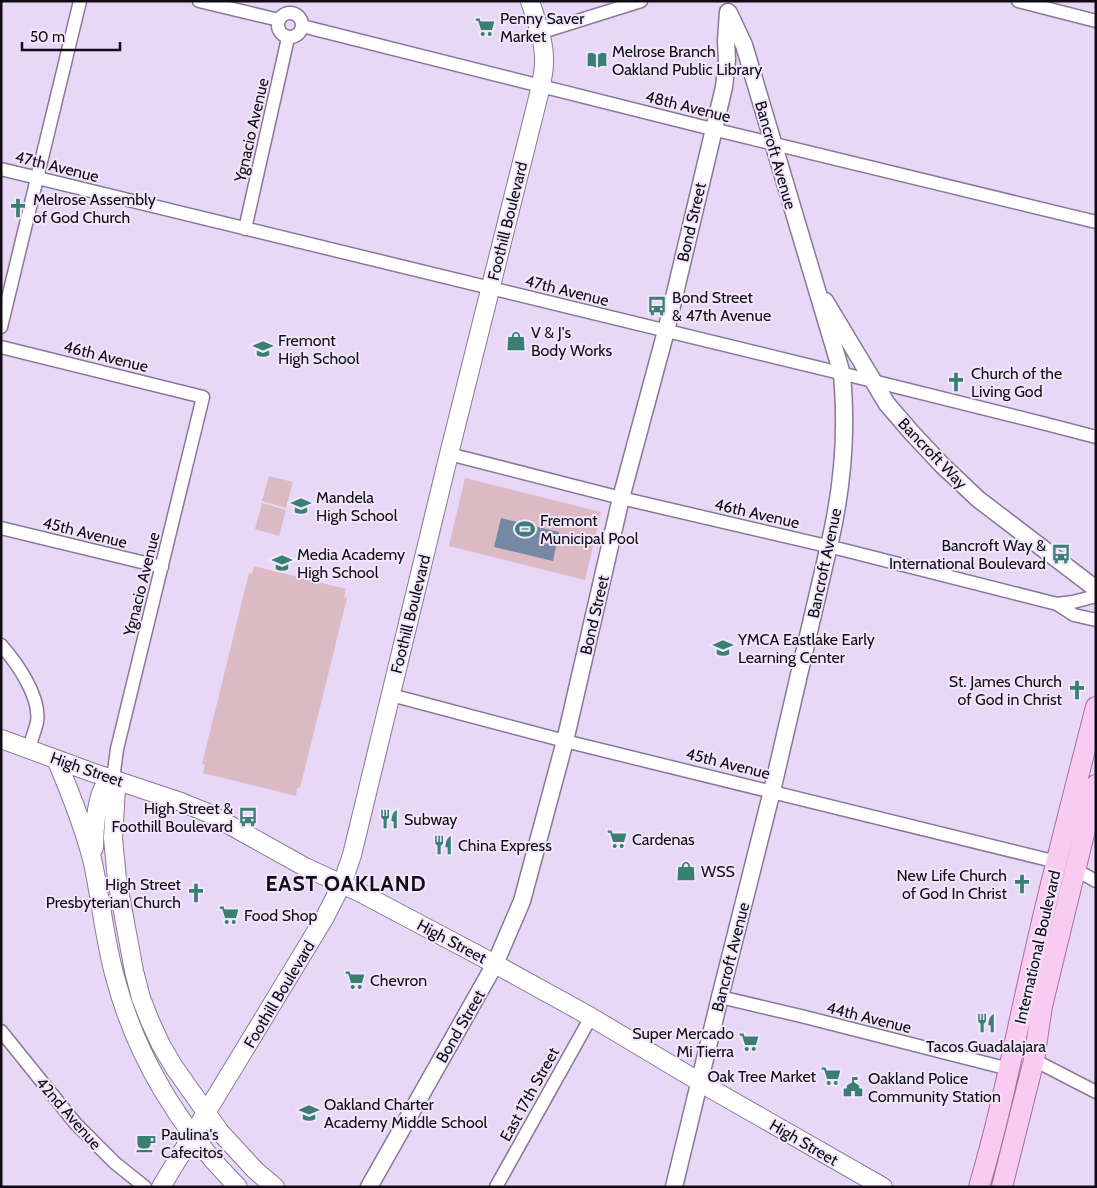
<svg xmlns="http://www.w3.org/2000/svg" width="1097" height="1188" font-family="Cabin,sans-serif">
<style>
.green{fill:#dcbac3}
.water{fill:#7588a4}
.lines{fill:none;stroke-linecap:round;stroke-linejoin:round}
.minor-casing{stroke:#887996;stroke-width:15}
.tertiary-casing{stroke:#887996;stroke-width:19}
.secondary-casing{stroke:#887996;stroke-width:20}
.primary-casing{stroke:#a6719e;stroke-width:22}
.minor{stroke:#fff;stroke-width:12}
.tertiary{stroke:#fff;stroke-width:16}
.secondary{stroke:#fff;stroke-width:18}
.primary{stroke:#facbf1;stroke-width:20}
.labels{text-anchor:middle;stroke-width:4;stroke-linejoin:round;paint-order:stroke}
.poi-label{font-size:16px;fill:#100b15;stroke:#f1e7fb;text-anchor:start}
.street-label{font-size:16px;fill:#100b15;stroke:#f1e7fb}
.district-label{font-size:21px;font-weight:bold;letter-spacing:1px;fill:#100b15;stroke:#f1e7fb}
</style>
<rect width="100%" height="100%" fill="#e8d7f7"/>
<path class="green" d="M269,476L293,482L286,508L262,501Z
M465,478L601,512L585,580L449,546Z
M262,503L286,510L279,536L255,529Z
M254,566L346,589L344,597L347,598L300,788H297L296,796L203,773L205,765L202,764L249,573L252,574Z"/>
<path class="water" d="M501,518L559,532L553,561L494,547Z"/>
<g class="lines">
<defs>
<path id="minor" d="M199,1L279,20
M1018,1L1096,21
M278 25a12 12 0 1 1 24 0a12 12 0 1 1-24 0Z
M302,26L700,126L1096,222
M539,33L641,1
M1,169L873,381L1046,424L1096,437
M245,229L288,38
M1,327L80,1
M1,347L203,397L117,749L113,779
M449,454L621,498L844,550L1057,604L1073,602L1096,596
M1,528L162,567
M1057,604L1074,615L1096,620
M1,645C17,663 41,697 37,722C35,731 31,740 29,749
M391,695L565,741L1057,862
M1076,870L1096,881
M720,997L801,1016L1009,1069
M1,1031L76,1124L115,1163L145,1187
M1034,1060L1096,1092
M496,1187L591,1017"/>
<path id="tertiary" d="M825,301L887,404L912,433L942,465L978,499L1096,589
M369,1187L495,964L522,901L565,741L621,498L666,331L724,87L727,60L726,41L728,12
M674,1187L720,997L772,791L831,537C840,496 845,455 844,413C844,400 843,387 842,374L744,45L729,13"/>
<path id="secondary" d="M1,739L91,772L181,802L208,813L305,867L359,892L495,964L591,1017L713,1090L883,1187
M56,759C70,792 83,824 92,859C101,898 104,938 115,977C136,1057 180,1129 238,1187
M113,779L116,789L113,838L117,879L134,971L141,998L150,1021L161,1045L174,1067L220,1132L255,1170L275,1187
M94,848C94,833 96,796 106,784C108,782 110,781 113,779
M161,1187L325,917L342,884L352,855L449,454L541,86C542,78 544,71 544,63C545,42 536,20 530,1"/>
<path id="primary" d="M979,1187C1003,1106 1018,1024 1037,943C1055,864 1076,785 1096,707
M1002,1187L1034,1060L1042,1006L1096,785"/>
</defs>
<use href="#minor" class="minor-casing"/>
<use href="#tertiary" class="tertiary-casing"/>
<use href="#secondary" class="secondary-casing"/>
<use href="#primary" class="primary-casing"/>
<use href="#minor" class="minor"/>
<use href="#tertiary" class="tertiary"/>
<use href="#secondary" class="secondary"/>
<use href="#primary" class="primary"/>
</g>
<defs>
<symbol id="supermarket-bare" viewBox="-9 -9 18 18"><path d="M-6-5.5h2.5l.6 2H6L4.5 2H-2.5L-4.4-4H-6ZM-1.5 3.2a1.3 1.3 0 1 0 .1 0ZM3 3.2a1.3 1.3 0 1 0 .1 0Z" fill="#3a7f73" stroke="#f1e7fb" stroke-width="2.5" paint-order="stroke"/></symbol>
<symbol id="library-bare" viewBox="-9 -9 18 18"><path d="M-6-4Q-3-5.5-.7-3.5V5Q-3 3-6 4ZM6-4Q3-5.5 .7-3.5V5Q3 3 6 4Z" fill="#3a7f73" stroke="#f1e7fb" stroke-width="2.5" paint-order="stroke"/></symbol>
<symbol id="church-bare" viewBox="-9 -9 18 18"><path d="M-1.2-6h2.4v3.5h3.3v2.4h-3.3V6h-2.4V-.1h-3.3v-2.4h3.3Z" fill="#3a7f73" stroke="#f1e7fb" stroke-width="2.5" paint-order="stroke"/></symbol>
<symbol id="bus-bare" viewBox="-9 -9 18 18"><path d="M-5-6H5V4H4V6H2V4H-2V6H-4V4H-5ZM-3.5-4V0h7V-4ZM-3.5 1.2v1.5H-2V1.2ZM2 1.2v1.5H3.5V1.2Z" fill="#3a7f73" stroke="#f1e7fb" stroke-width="2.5" paint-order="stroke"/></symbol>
<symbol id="shop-bare" viewBox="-9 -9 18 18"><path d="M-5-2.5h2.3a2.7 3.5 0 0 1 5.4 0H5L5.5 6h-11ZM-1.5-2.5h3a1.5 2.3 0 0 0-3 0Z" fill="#3a7f73" stroke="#f1e7fb" stroke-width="2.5" paint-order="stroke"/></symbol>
<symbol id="school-bare" viewBox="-9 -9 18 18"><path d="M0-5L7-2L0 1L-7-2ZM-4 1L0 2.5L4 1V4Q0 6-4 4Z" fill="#3a7f73" stroke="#f1e7fb" stroke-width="2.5" paint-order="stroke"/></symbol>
<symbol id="stadium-bare" viewBox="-9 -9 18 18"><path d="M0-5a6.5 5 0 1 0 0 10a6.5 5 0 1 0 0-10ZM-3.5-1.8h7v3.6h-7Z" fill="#3a7f73" stroke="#f1e7fb" stroke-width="2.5" paint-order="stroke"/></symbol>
<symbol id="restaurant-bare" viewBox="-9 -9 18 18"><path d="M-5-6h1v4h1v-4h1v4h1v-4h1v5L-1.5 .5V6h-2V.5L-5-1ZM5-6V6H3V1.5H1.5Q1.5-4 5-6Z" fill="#3a7f73" stroke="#f1e7fb" stroke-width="2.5" paint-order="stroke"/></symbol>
<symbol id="civic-bare" viewBox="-9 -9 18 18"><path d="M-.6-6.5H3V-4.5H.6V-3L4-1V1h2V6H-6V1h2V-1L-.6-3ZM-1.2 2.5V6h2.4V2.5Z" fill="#3a7f73" stroke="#f1e7fb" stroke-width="2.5" paint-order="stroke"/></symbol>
<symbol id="cafe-bare" viewBox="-9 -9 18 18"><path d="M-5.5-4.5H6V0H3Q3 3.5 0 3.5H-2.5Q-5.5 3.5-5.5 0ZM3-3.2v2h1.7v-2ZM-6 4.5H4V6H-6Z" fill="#3a7f73" stroke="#f1e7fb" stroke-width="2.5" paint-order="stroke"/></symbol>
</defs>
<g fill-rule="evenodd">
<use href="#supermarket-bare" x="471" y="13" width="28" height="28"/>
<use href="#library-bare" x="583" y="46" width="28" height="28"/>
<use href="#church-bare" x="4" y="194" width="28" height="28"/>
<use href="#bus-bare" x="643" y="292" width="28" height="28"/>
<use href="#shop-bare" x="502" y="327" width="28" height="28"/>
<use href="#school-bare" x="249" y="335" width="28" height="28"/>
<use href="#church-bare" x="942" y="368" width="28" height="28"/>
<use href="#school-bare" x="287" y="492" width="28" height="28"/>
<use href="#stadium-bare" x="511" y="515" width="28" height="28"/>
<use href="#bus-bare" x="1047" y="540" width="28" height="28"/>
<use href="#school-bare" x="268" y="549" width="28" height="28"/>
<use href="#school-bare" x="709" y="634" width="28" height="28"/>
<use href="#church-bare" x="1063" y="676" width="28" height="28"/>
<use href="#bus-bare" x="234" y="803" width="28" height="28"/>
<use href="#restaurant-bare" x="375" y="805" width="28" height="28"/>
<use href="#supermarket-bare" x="603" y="825" width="28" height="28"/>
<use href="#restaurant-bare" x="429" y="831" width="28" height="28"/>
<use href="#shop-bare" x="672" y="857" width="28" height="28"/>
<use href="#church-bare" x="1008" y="870" width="28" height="28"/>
<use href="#church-bare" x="182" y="879" width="28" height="28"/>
<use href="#supermarket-bare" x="215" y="901" width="28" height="28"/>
<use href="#supermarket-bare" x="341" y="966" width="28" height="28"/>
<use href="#restaurant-bare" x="972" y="1009" width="28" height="28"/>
<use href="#supermarket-bare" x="735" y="1028" width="28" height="28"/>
<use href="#supermarket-bare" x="817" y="1062" width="28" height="28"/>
<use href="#civic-bare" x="839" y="1073" width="28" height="28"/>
<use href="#school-bare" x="295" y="1099" width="28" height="28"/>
<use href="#cafe-bare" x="132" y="1129" width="28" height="28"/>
</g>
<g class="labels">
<g class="poi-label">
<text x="500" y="24">Penny Saver<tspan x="500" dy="18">Market</tspan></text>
<text x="612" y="57">Melrose Branch<tspan x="612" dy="18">Oakland Public Library</tspan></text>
<text x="33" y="205">Melrose Assembly<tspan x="33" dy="18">of God Church</tspan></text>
<text x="672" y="303">Bond Street<tspan x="672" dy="18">&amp; 47th Avenue</tspan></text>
<text x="531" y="338">V &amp; J's<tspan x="531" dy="18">Body Works</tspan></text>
<text x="278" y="346">Fremont<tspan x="278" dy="18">High School</tspan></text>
<text x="971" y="379">Church of the<tspan x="971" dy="18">Living God</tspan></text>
<text x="316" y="503">Mandela<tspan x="316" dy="18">High School</tspan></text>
<text x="540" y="526">Fremont<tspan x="540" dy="18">Municipal Pool</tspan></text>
<text x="1046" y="551" text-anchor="end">Bancroft Way &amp;<tspan x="1046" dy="18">International Boulevard</tspan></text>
<text x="297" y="560">Media Academy<tspan x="297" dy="18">High School</tspan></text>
<text x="738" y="645">YMCA Eastlake Early<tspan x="738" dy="18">Learning Center</tspan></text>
<text x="1062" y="687" text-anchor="end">St. James Church<tspan x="1062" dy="18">of God in Christ</tspan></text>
<text x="233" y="814" text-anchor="end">High Street &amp;<tspan x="233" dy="18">Foothill Boulevard</tspan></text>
<text x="404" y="825">Subway</text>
<text x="632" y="845">Cardenas</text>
<text x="458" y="851">China Express</text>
<text x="701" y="877">WSS</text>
<text x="1007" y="881" text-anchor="end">New Life Church<tspan x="1007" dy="18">of God In Christ</tspan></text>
<text x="181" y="890" text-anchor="end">High Street<tspan x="181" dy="18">Presbyterian Church</tspan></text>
<text x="244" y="921">Food Shop</text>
<text x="370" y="986">Chevron</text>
<text x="734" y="1039" text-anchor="end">Super Mercado<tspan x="734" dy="18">Mi Tierra</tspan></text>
<text x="986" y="1052" text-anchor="middle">Tacos Guadalajara</text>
<text x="816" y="1082" text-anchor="end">Oak Tree Market</text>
<text x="868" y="1084">Oakland Police<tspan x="868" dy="18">Community Station</tspan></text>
<text x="324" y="1110">Oakland Charter<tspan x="324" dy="18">Academy Middle School</tspan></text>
<text x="161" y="1140">Paulina's<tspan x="161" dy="18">Cafecitos</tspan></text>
</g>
<g class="street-label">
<text transform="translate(688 106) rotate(14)" y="6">48th Avenue</text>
<text transform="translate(251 130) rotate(-77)" y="6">Ygnacio Avenue</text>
<text transform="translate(776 155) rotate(74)" y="6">Bancroft Avenue</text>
<text transform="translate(57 166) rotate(14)" y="6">47th Avenue</text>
<text transform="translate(507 221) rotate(-76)" y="6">Foothill Boulevard</text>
<text transform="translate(691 222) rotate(-77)" y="6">Bond Street</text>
<text transform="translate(567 290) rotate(14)" y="6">47th Avenue</text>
<text transform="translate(106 356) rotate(14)" y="6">46th Avenue</text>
<text transform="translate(933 453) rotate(46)" y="6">Bancroft Way</text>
<text transform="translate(757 513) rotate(13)" y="6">46th Avenue</text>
<text transform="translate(85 532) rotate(14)" y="6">45th Avenue</text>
<text transform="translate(824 563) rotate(-78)" y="6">Bancroft Avenue</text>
<text transform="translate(141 584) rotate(-76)" y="6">Ygnacio Avenue</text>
<text transform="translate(410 614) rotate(-76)" y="6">Foothill Boulevard</text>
<text transform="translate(594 615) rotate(-77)" y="6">Bond Street</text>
<text transform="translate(728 763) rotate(14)" y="6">45th Avenue</text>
<text transform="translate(87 769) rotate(19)" y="6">High Street</text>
<text transform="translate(452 941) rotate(28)" y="6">High Street</text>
<text transform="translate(1037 947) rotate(-77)" y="6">International Boulevard</text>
<text transform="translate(730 957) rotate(-76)" y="6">Bancroft Avenue</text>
<text transform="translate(279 994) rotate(-59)" y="6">Foothill Boulevard</text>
<text transform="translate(869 1017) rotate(14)" y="6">44th Avenue</text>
<text transform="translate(460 1026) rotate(-60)" y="6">Bond Street</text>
<text transform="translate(529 1094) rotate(-61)" y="6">East 17th Street</text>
<text transform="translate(69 1113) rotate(49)" y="6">42nd Avenue</text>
<text transform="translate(804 1142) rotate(30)" y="6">High Street</text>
</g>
<g class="district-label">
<text x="346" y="891">EAST OAKLAND</text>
</g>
</g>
<rect width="1097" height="1188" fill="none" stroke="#100b15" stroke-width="5"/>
<path d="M22 42v8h98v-8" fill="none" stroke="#100b15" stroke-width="2.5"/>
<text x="30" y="42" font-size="15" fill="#100b15" stroke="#f1e7fb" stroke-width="4" paint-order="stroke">50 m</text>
</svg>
